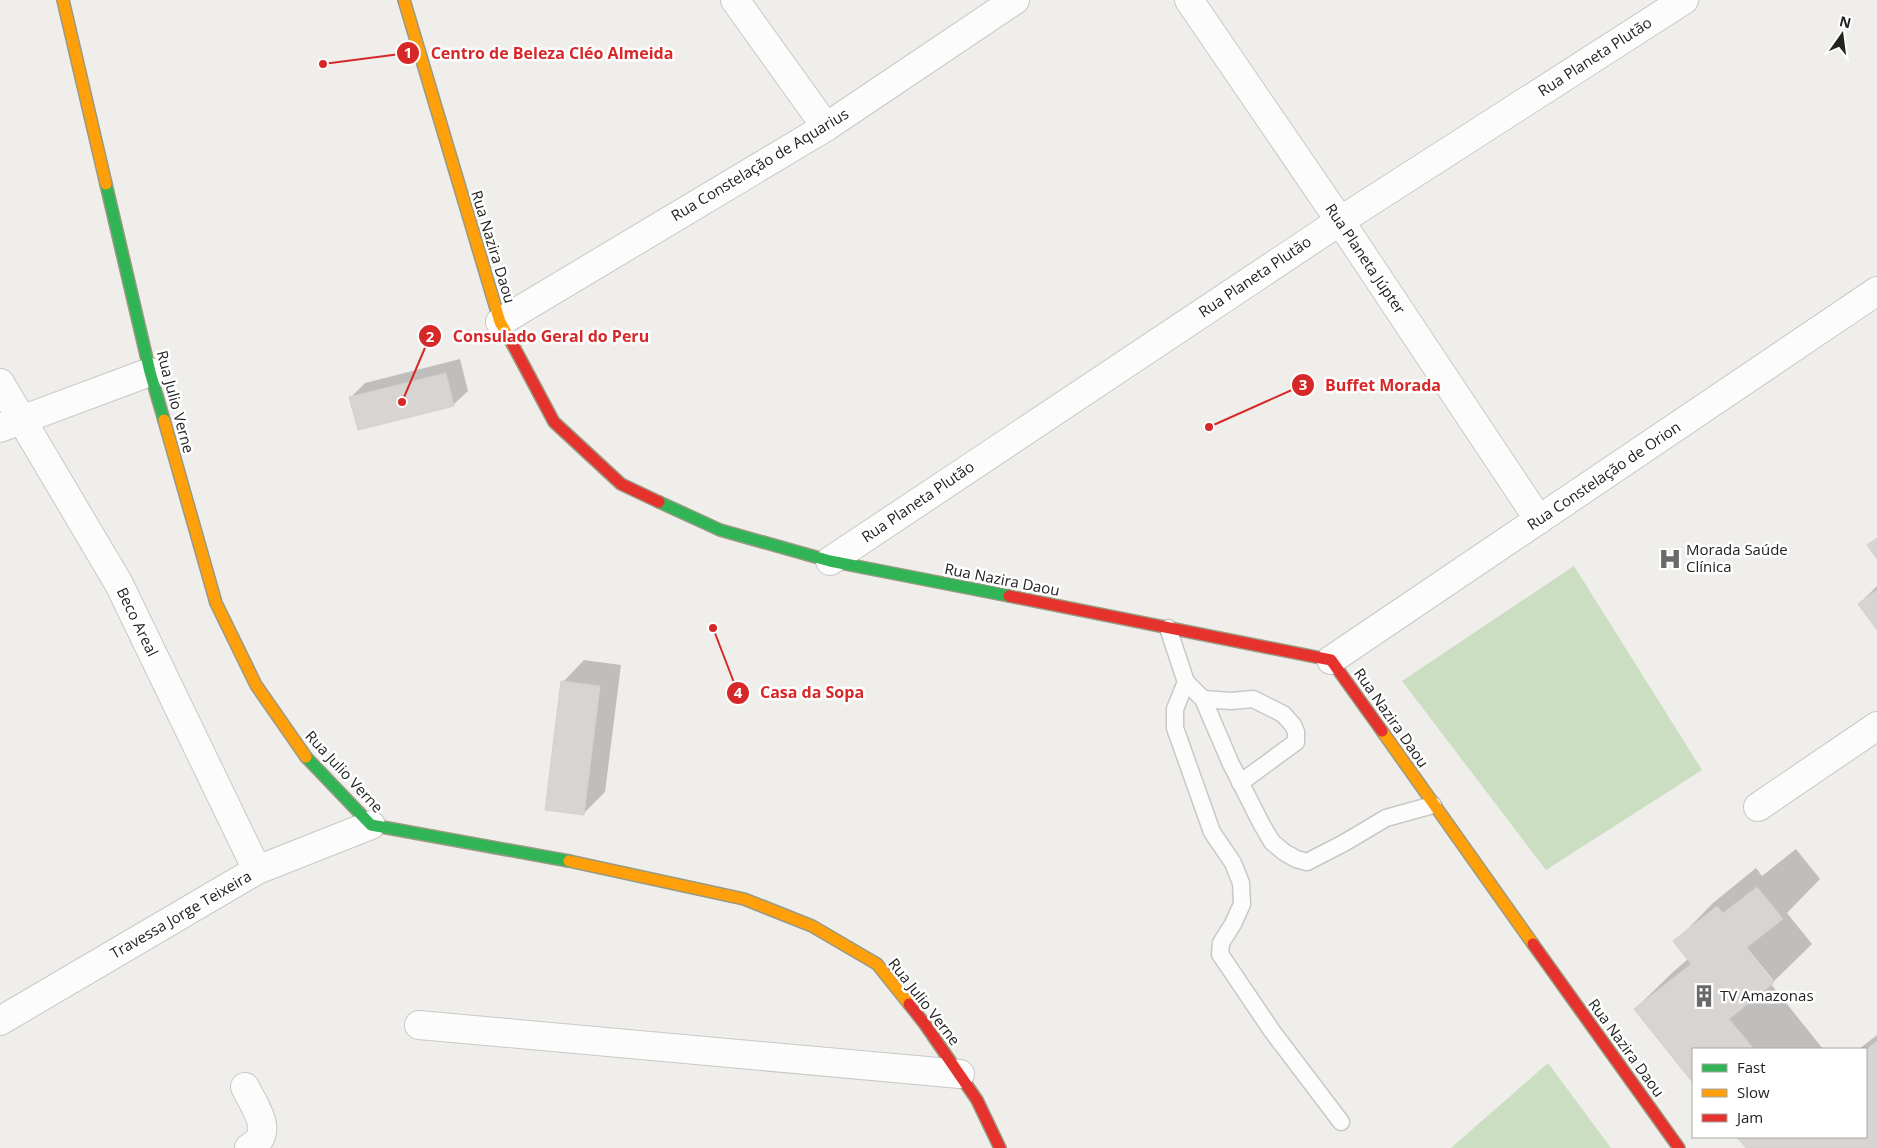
<svg xmlns="http://www.w3.org/2000/svg" width="1877" height="1148" font-family="'Open Sans',sans-serif">
<style>
.forest{fill:#cbdec1}
.shadow{fill:#0003;fill-rule:evenodd}
.building{fill:#d7d4d2;stroke:#d3d0cc}
.lines{fill:none;stroke-linecap:round;stroke-linejoin:round}
.lane-casing{stroke:#c9c8c7;stroke-width:19}
.street-casing{stroke:#c9c8c7;stroke-width:30}
.fast-casing{stroke:#999a82;stroke-width:14}
.slow-casing{stroke:#999a82;stroke-width:14}
.jam-casing{stroke:#999a82;stroke-width:14}
.lane{stroke:#fdfcfc;stroke-width:16}
.street{stroke:#fdfcfc;stroke-width:28}
.fast{stroke:#30b455;stroke-width:11}
.slow{stroke:#ff9f0a;stroke-width:11}
.jam{stroke:#e5322d;stroke-width:11}
.labels{text-anchor:middle;stroke-width:5;stroke-linejoin:round;paint-order:stroke}
.street-label{font-size:15px;fill:#222;stroke:#fff}
.poi-label{font-size:15px;fill:#222;stroke:#fff;text-anchor:start}
.leader{fill:none;stroke:#d62828;stroke-width:2}
.callout-dot{fill:#d62828;stroke:#fff;stroke-width:2}
.mark-label{font-size:15px;text-anchor:middle;font-weight:bold;fill:#fff}
.callout-label{font-size:16px;text-anchor:middle;font-weight:bold;fill:#d62828;stroke:#fff;stroke-width:5;stroke-linejoin:round;paint-order:stroke}
</style>
<rect width="100%" height="100%" fill="#f0eeeb"/>
<path class="forest" d="M1574,566L1702,770L1546,870L1402,681Z
M1548,1063L1611,1148H1451Z"/>
<path class="shadow" d="M460,359L468,391L453,405L351,397L365,383Z
M1877,586V628L1859,604Z
M584,660L621,665L605,792L583,814L563,682Z
M1796,849L1820,879L1787,913L1812,944L1771,984L1823,1049H1693V1081L1635,1009L1674,971L1688,959L1675,942L1713,903L1756,868L1762,876ZM1743,943L1773,980H1770L1741,944Z
M1877,1035V1148H1748L1739,1137H1866V1049H1859Z"/>
<path class="building" d="M446,373L454,406L358,430L349,397Z
M1877,538V559L1867,545Z
M1877,590V630L1858,604Z
M561,681L600,686L584,815L545,810Z
M1757,887L1783,919L1746,948L1774,983L1729,1019L1754,1049H1693V1083L1634,1009L1691,964L1673,941L1717,906L1723,913Z
M1877,1041V1148H1746L1737,1137H1866V1050Z"/>
<g class="lines">
<defs>
<path id="lane" d="M1168,628L1186,682L1203,699L1231,764L1262,825L1272,842L1284,852L1296,859L1307,862L1344,843L1386,818L1433,805
M1186,682L1175,709V728L1212,832L1233,863L1241,883L1242,904L1233,924L1221,943L1220,954L1272,1031L1341,1122
M1203,699L1231,701L1253,699L1283,714L1293,725L1296,732V742L1240,783"/>
<path id="street" d="M735,0L826,127
M1189,0L1340,221L1539,520
M500,322L826,127L1015,0
M0,383L119,584L257,870
M0,428L150,372
M830,561L1340,221L1684,0
M1331,660L1877,291
M1758,807L1877,726
M0,1021L257,870L371,825
M419,1025L960,1074
M245,1087C255,1108 276,1133 249,1148"/>
<path id="fast" d="M106,184L150,372L164,420
M659,502L720,530L830,561L1009,596
M306,757L371,825L569,861"/>
<path id="slow" d="M63,0L106,184
M404,0L500,322L513,345
M164,420L216,603L256,685L306,757
M1382,731L1533,944
M569,861L744,899L812,926L877,964L909,1004"/>
<path id="jam" d="M513,345L554,422L621,484L659,502
M1009,596L1331,660L1382,731
M1533,944L1679,1148
M909,1004L924,1023L977,1100L1000,1148"/>
</defs>
<use href="#lane" class="lane-casing"/>
<use href="#street" class="street-casing"/>
<use href="#fast" class="fast-casing"/>
<use href="#slow" class="slow-casing"/>
<use href="#jam" class="jam-casing"/>
<use href="#lane" class="lane"/>
<use href="#street" class="street"/>
<use href="#fast" class="fast"/>
<use href="#slow" class="slow"/>
<use href="#jam" class="jam"/>
</g>
<defs>
<symbol id="hospital-bare" viewBox="-9 -9 18 18"><path d="M-5-5h3v3.5h4V-5h3V5h-3V1.5h-4V5h-3Z" fill="#6a6968" stroke="#fff" stroke-width="2.5" paint-order="stroke"/></symbol>
<symbol id="building-bare" viewBox="-9 -9 18 18"><path d="M-4-6H4V6H1V3H-1V6H-4ZM-2.5-4.3h1.7v1.8h-1.7ZM.8-4.3h1.7v1.8H.8ZM-2.5-1h1.7V.8h-1.7ZM.8-1h1.7V.8H.8Z" fill="#6a6968" stroke="#fff" stroke-width="2.5" paint-order="stroke"/></symbol>
</defs>
<g fill-rule="evenodd">
<use href="#hospital-bare" x="1654" y="543" width="32" height="32"/>
<use href="#building-bare" x="1688" y="980" width="32" height="32"/>
</g>
<g class="labels">
<g class="street-label">
<text transform="translate(1595 57) rotate(-33)" y="5">Rua Planeta Plutão</text>
<text transform="translate(760 165) rotate(-31)" y="5">Rua Constelação de Aquarius</text>
<text transform="translate(493 247) rotate(73)" y="5">Rua Nazira Daou</text>
<text transform="translate(1365 259) rotate(56)" y="5">Rua Planeta Júpter</text>
<text transform="translate(1255 277) rotate(-34)" y="5">Rua Planeta Plutão</text>
<text transform="translate(175 402) rotate(75)" y="5">Rua Julio Verne</text>
<text transform="translate(1604 476) rotate(-34)" y="5">Rua Constelação de Orion</text>
<text transform="translate(918 502) rotate(-34)" y="5">Rua Planeta Plutão</text>
<text transform="translate(1002 580) rotate(11)" y="5">Rua Nazira Daou</text>
<text transform="translate(137 622) rotate(64)" y="5">Beco Areal</text>
<text transform="translate(1391 718) rotate(55)" y="5">Rua Nazira Daou</text>
<text transform="translate(344 772) rotate(47)" y="5">Rua Julio Verne</text>
<text transform="translate(181 915) rotate(-30)" y="5">Travessa Jorge Teixeira</text>
<text transform="translate(924 1002) rotate(52)" y="5">Rua Julio Verne</text>
<text transform="translate(1626 1048) rotate(54)" y="5">Rua Nazira Daou</text>
</g>
<g class="poi-label">
<text x="1686" y="555">Morada Saúde<tspan x="1686" dy="17">Clínica</tspan></text>
<text x="1720" y="1001">TV Amazonas</text>
</g>
</g>
<path class="leader" d="M323 64L408 53M402 402L430 336M1209 427L1303 385M713 628L738 693"/>
<g class="callout-dot">
<circle cx="323" cy="64" r="5"/>
<circle cx="402" cy="402" r="5"/>
<circle cx="1209" cy="427" r="5"/>
<circle cx="713" cy="628" r="5"/>
<circle cx="408" cy="53" r="12"/>
<circle cx="430" cy="336" r="12"/>
<circle cx="1303" cy="385" r="12"/>
<circle cx="738" cy="693" r="12"/>
</g>
<g class="mark-label">
<text x="408" y="58">1</text>
<text x="430" y="342">2</text>
<text x="1303" y="390">3</text>
<text x="738" y="698">4</text>
</g>
<g class="callout-label">
<text x="552" y="59">Centro de Beleza Cléo Almeida</text>
<text x="551" y="342">Consulado Geral do Peru</text>
<text x="1383" y="391">Buffet Morada</text>
<text x="812" y="698">Casa da Sopa</text>
</g>
<rect x="1692" y="1048" width="175" height="90" fill="#ffffff" stroke="#a7a7a7"/>
<rect x="1702" y="1064" width="25" height="8" fill="#30b455" stroke="#a7a7a7"/>
<text x="1737" y="1073" font-size="15" fill="#222222">Fast</text>
<rect x="1702" y="1089" width="25" height="8" fill="#ff9f0a" stroke="#a7a7a7"/>
<text x="1737" y="1098" font-size="15" fill="#222222">Slow</text>
<rect x="1702" y="1114" width="25" height="8" fill="#e5322d" stroke="#a7a7a7"/>
<text x="1737" y="1123" font-size="15" fill="#222222">Jam</text>
<g transform="translate(1842 35) rotate(14)" stroke="#ffffff" stroke-width="4" paint-order="stroke">
<path d="M0-4L9 19L0 12L-9 19Z" fill="#222222"/>
<text y="-8" font-size="14" font-weight="bold" text-anchor="middle" fill="#222222">N</text>
</g>
</svg>
